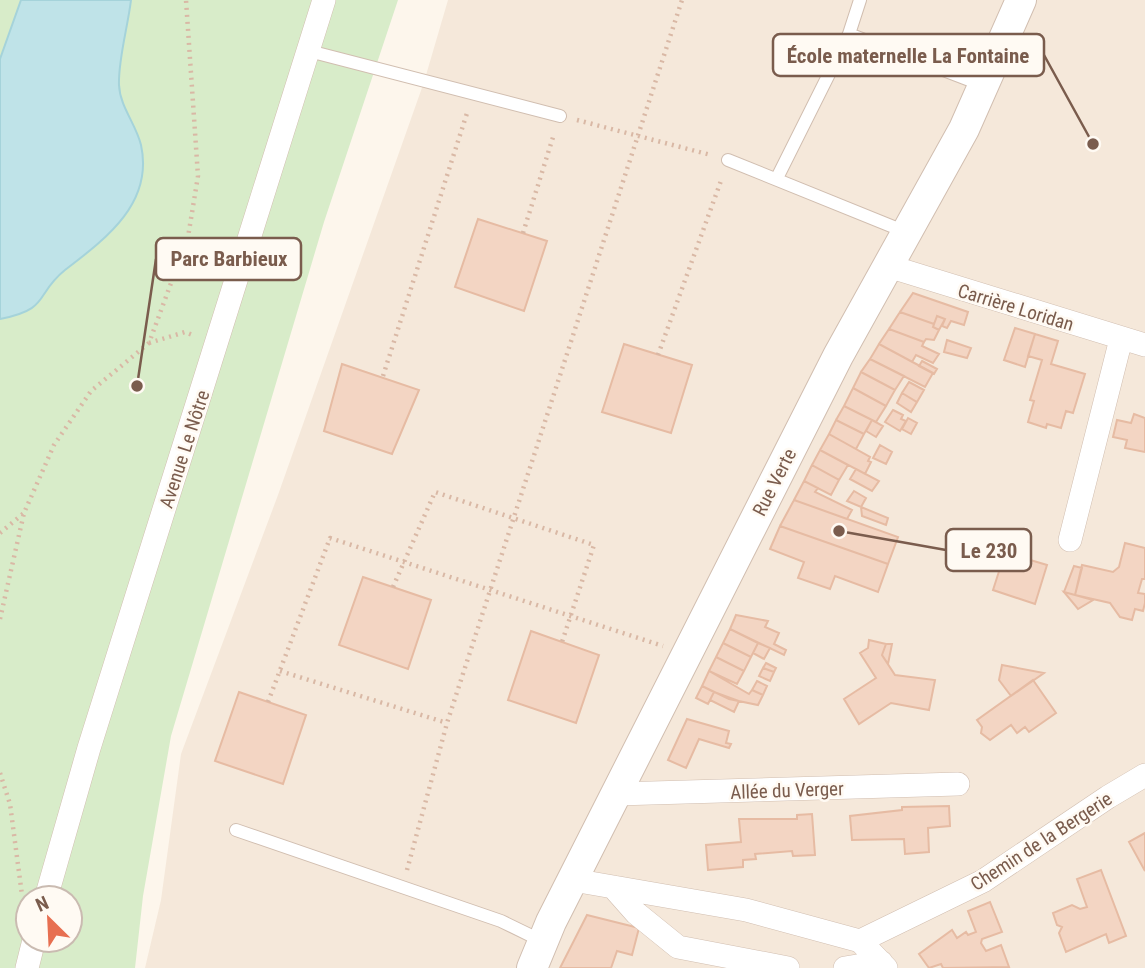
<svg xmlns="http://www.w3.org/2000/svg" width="1145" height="968" font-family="'Roboto Condensed',sans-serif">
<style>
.residential{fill:#f5e8da}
.green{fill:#d8ecc9;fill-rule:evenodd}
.water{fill:#bfe3e8;stroke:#a5d3da;stroke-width:2}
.building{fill:#f3d5c3;stroke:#e6bba3;stroke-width:2}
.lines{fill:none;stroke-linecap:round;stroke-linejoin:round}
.service-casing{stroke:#d1beb0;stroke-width:14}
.minor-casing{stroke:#d1beb0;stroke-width:24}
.tertiary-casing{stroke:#d1beb0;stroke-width:32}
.path{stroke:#d9b8a5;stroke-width:4.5;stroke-dasharray:2 5;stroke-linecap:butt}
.service{stroke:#fff;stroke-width:12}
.minor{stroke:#fff;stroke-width:23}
.tertiary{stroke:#fff;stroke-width:30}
.labels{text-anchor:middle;stroke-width:5;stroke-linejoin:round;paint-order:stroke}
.street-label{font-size:19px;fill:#7a5c4d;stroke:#fffaf3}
.leader{fill:none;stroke:#7a5c4d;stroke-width:2.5}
.callout-dot{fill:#7a5c4d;stroke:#fffaf3;stroke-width:2.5}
.callout{fill:#fffaf3;stroke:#7a5c4d;stroke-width:2.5}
.callout-label{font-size:21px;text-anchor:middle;font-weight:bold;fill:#7a5c4d}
</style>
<rect width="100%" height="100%" fill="#fdf6ec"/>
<path class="residential" d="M448,0H1145V968H145L161,900L181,754L278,495L424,82Z"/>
<path class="green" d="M0,0H398L324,222L171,736L143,896L135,968H0ZM28,898H70V940H28Z"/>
<path class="water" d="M21,0H131C128,26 118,60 119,85C120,107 136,124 141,145C154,204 104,240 65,270C34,295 51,309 0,319V59Z"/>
<path class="building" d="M478,219L547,241L524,311L455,287Z
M913,293L968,312L964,325L951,321L947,328L942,326L945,319L937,316L934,324L900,312Z
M900,312L934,324L933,327L939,330L934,340L926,339L924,342L889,329Z
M937,316L945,319L939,330L933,327Z
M1015,328L1035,334L1025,367L1004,360Z
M889,329L924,342L922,346L939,354L933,363L916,355L912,362L879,344Z
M1035,334L1058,341L1051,364L1085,374L1073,413L1066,411L1061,428L1047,424L1046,428L1028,422L1034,401L1030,400L1042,360L1028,356Z
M947,340L971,348L967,358L944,352Z
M624,344L692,365L671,433L602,412Z
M879,344L933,373L925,387L870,359Z
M870,359L904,376L895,390L861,372Z
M922,361L937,369L934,374L919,366Z
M342,364L419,390L392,454L324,431Z
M861,372L895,390L886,406L853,388Z
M909,382L924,390L917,402L902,393Z
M853,388L886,406L876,422L844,406Z
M902,393L917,402L911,412L897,403Z
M844,406L872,420L864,434L836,420Z
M893,410L903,415L901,419L906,421L900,431L885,422Z
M1134,414L1145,418V452L1125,448L1127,440L1113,437L1117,420L1131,423Z
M908,418L917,423L911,434L902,429Z
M836,420L864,434L856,449L829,434Z
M872,420L883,426L876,437L866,431Z
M829,434L870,457L868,461L871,462L865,474L820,450Z
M880,445L892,452L886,464L873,458Z
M820,450L848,465L839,480L812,465Z
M812,465L839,480L831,495L804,481Z
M856,469L879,481L872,491L850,479Z
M804,481L818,488L815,492L852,510L847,519L794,500Z
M854,491L866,498L861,507L847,501Z
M794,500L898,537L888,564L780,526Z
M861,507L888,518L886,525L862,516Z
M780,526L888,564L878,592L835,576L830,589L798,578L804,562L770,549Z
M1125,543L1145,548V579H1142L1138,593L1145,594V603L1143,611L1135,609L1132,620L1120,617L1110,603L1075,595L1082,565L1113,572L1119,567Z
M1003,559L1025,566L1027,559L1047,565L1035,604L993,590Z
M1074,566L1082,568L1075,595L1064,592Z
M363,577L431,600L408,669L339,645Z
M1064,592L1075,595L1093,600L1078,609Z
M736,615L768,621L765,627L779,633L774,644L786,650L784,655L730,629Z
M730,629L758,643L751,657L723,643Z
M531,631L599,655L576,723L508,700Z
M869,640L886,644L882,655L895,675L935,680L929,710L891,703L859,724L844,699L876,678L860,653L868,648Z
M723,643L751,657L744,671L716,657Z
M758,643L770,648L764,659L753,653Z
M886,644H892L888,664L882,655Z
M716,657L744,671L737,684L709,671Z
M766,663L776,668L774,672L763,668Z
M1002,665L1044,673L1011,696L999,680Z
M763,668L774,672L770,681L759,676Z
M709,671L749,694L752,690L763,695L758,705L729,699L702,686Z
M1033,680L1056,713L1029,732L1025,727L1017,733L1011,725L990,740L981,733L982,727L977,720Z
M757,681L767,686L763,695L752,690Z
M702,686L714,692L708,704L696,698Z
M239,692L306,715L283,784L215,761Z
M714,692L739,701L734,712L710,700Z
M687,719L729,731L726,743L731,744L729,748L699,739L686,768L668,760Z
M949,806L950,826L928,828L929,852L905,854L904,839L852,840L850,816L902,810V807Z
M812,814L815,855L793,856L792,851L755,854L756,859L743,860V867L708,870L706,845L741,842L739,819H797V815Z
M1145,833V871L1129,842Z
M1101,870L1126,936L1109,943L1106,934L1066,952L1059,933L1062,927L1057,925L1053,913L1072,905L1080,909L1087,907L1077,879Z
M990,902L1002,932L982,939L981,943L986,951L1001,945L1009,967L943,968L941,964L929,968L919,954L952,930L957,938L966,932L968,935L976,932L968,911Z
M587,915L639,928L632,955L617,951L611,968H560Z"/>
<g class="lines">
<defs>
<path id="service" d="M849,34L985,86
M309,51L560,116
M728,160L906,232
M777,178L849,34L860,0
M236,830L501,921L542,941"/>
<path id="minor" d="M888,266L1145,345
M1070,540L1121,339
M617,794L958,784
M573,880L746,910L860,941L886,968
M613,887L636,913L678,947L788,968
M46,898L89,748L324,0
M860,941L983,881L1108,797L1145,775
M27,968L34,940
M845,968L881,962"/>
<path id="tertiary" d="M532,968L551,922L838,356L964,129L1021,0"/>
</defs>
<use href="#service" class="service-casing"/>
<use href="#minor" class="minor-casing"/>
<use href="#tertiary" class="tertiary-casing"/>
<path class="path" d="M577,120L711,155
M523,233L554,134
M149,343L185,332L195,336
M658,355L722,178
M383,376L468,110
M0,533L24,513
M393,587L435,492L594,545L562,642
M0,619L24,513L54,445L91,391L149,343L188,237L198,176L186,0
M280,671L447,723
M268,702L330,538L663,646
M0,773L10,804L22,895
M407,870L447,723L682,0"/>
<use href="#service" class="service"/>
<use href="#minor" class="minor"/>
<use href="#tertiary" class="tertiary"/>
</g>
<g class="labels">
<g class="street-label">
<text transform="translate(1016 307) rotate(17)" y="7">Carrière Loridan</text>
<text transform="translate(184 449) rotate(-72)" y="7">Avenue Le Nôtre</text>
<text transform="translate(774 482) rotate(-63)" y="7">Rue Verte</text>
<text transform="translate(787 790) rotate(-2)" y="7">Allée du Verger</text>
<text transform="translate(1041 841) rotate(-33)" y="7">Chemin de la Bergerie</text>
</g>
</g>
<path class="leader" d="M1093 144L1044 55M137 386L156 259M839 531L946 550"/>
<g class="callout-dot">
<circle cx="1093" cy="144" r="7"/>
<circle cx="137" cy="386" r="7"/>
<circle cx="839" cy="531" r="7"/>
</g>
<g class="callout">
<rect x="773" y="34" width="271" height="42" rx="7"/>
<rect x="156" y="238" width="145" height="42" rx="7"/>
<rect x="946" y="529" width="85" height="42" rx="7"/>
</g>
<g class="callout-label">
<text x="908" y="63">École maternelle La Fontaine</text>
<text x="229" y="266">Parc Barbieux</text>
<text x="989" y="558">Le 230</text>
</g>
<g transform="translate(49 919) rotate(336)"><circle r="33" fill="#fffaf3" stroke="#cabbb1" stroke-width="2"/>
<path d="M0-5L12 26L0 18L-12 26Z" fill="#e76f51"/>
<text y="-10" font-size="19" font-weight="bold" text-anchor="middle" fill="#7a5c4d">N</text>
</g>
</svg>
